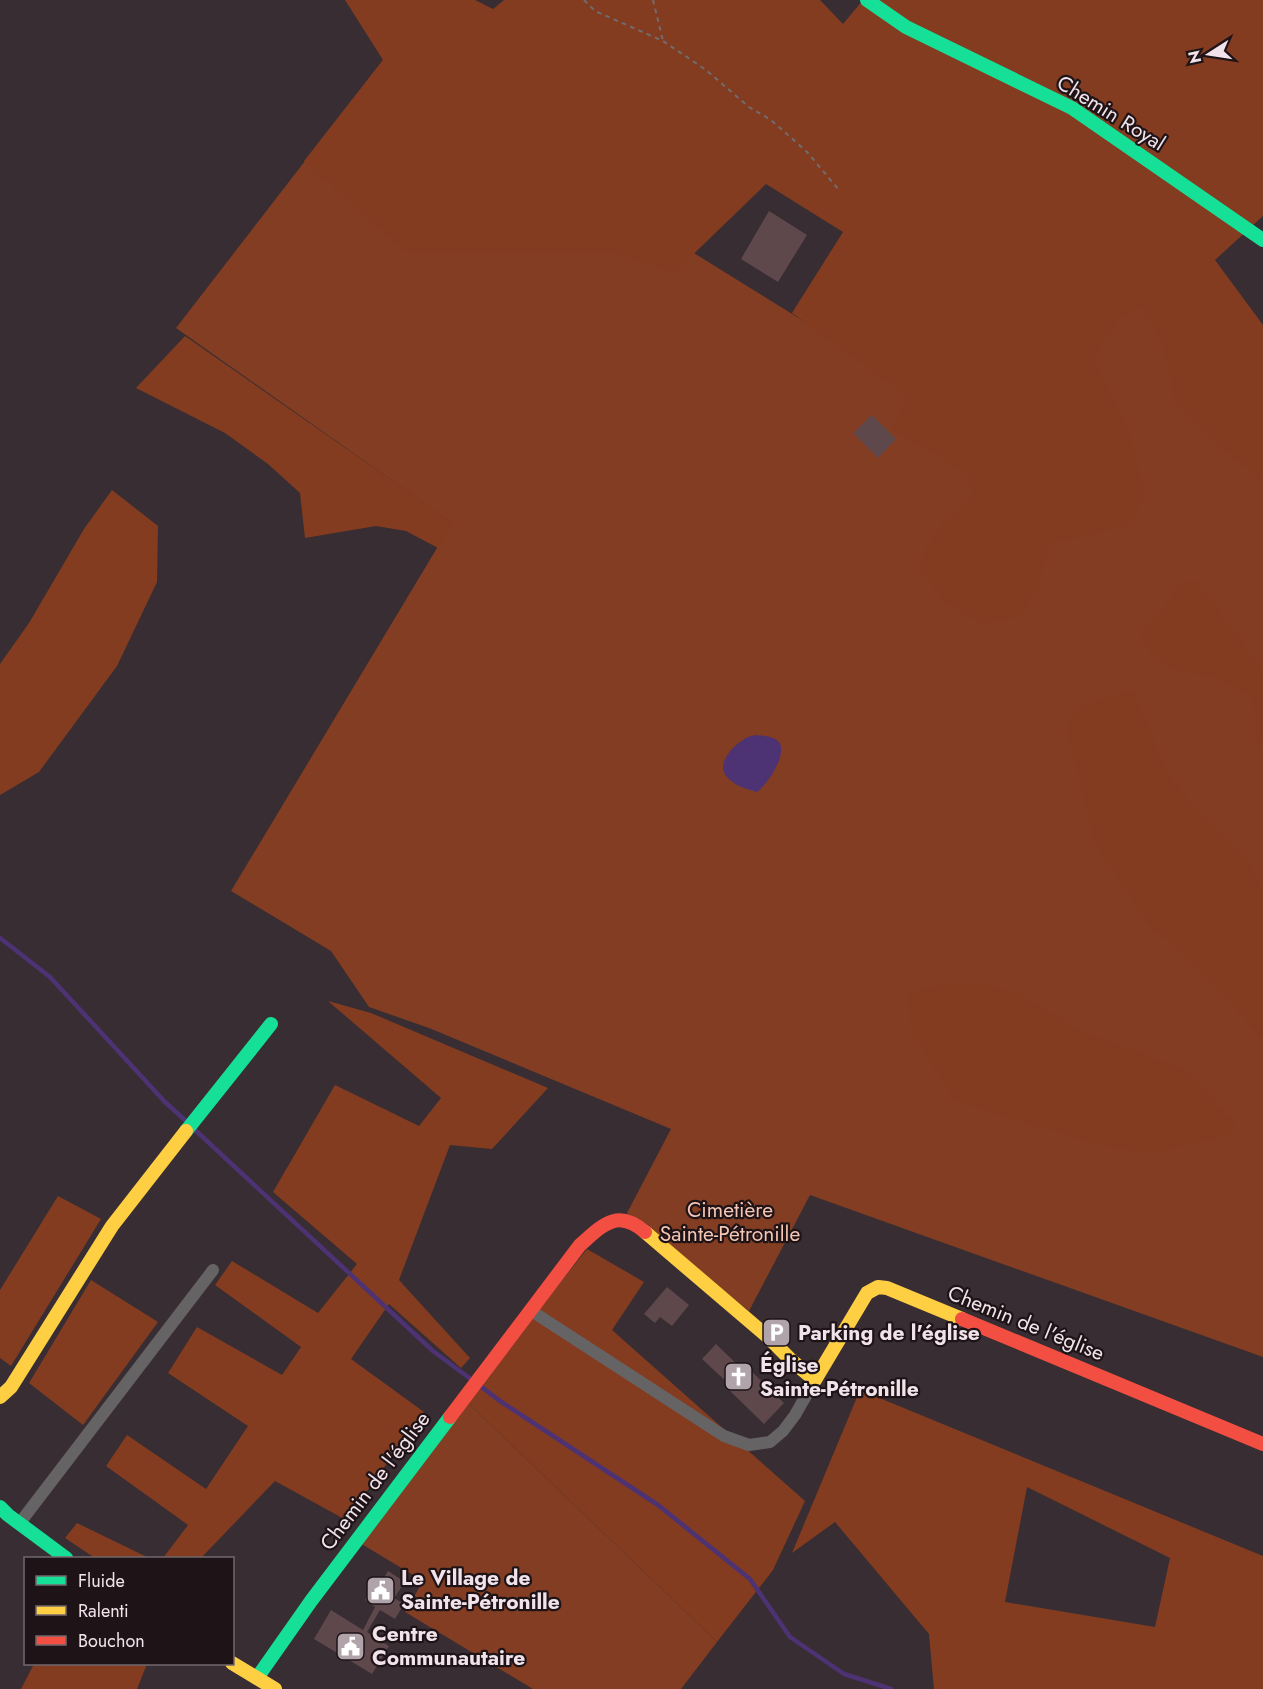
<svg xmlns="http://www.w3.org/2000/svg" width="1263" height="1689" font-family="Jost,sans-serif">
<style>
.green{fill:#823d22}
.forest{fill:#833c20;fill-rule:evenodd}
.water{fill:#4d3274}
.lines{fill:none;stroke-linecap:round;stroke-linejoin:round}
.stream{stroke:#4d3274;stroke-width:4.5}
.building{fill:#5e484c}
.path{stroke:#716c6f;stroke-width:2;stroke-dasharray:4.5 4.5;stroke-linecap:butt}
.street{stroke:#666365;stroke-width:12}
.fast{stroke:#16e098;stroke-width:14}
.slow{stroke:#ffcf43;stroke-width:14}
.jam{stroke:#f24e42;stroke-width:14}
.labels{text-anchor:middle;stroke-width:4.5;stroke-linejoin:round;paint-order:stroke}
.street-label{font-size:21px;fill:#f1e3e9;stroke:#1e1418}
.park-label{font-size:21px;fill:#f5c6b4;stroke:#1e1418}
.poi-label{font-size:21px;font-weight:bold;fill:#f1e3e9;stroke:#1e1418;text-anchor:start}
</style>
<rect width="100%" height="100%" fill="#382d32"/>
<path class="green" d="M383,60L950,412L1111,234L1263,423V1357L810,1195L749,1311L627,1213L671,1129L429,1028L369,1007L331,951L231,891L452,523L176,328Z
M466,1401L717,1642L681,1689H533L405,1612L423,1581L360,1543Z"/>
<path class="forest" d="M345,0H475L493,9L504,0H820L843,24L863,0H1263V216L1215,260L1263,325V481L1230,454L1176,402L1162,342L1140,306L1121,317L1093,356L1131,438L1145,496L1127,526L1050,543L1039,585L1021,616L981,623L947,604L920,571L927,547L941,525L974,498L967,473L890,428L911,398L792,313L843,232L766,184L674,273L619,253L407,252L304,161L383,60Z
M185,336L453,523L440,549L406,531L376,526L305,538L300,493L268,464L225,433L136,388Z
M112,490L158,526L157,582L117,666L39,772L0,795V664L29,623L84,529Z
M1185,581H1196L1263,671V748L1257,742L1254,698L1214,677L1174,668L1149,651L1141,634Z
M1132,691L1171,780L1251,867L1263,891V1039L1211,981L1147,922L1095,843L1067,730L1071,718L1086,705Z
M953,983L989,985L1022,995L1077,1030L1185,1070L1236,1126L1228,1135L1150,1153L1095,1143L955,1101L911,1030L908,993Z
M328,1001L371,1013L548,1088L492,1149L450,1145L399,1280L470,1358L461,1368L389,1304L351,1359L424,1412L346,1520L275,1481L201,1558H163L188,1525L106,1466L127,1435L206,1489L248,1426L168,1373L197,1327L282,1375L301,1347L215,1285L232,1261L318,1313L357,1264L273,1192L335,1085L419,1126L441,1098Z
M58,1196L101,1219L11,1366L0,1358V1290Z
M587,1249L644,1282L612,1330L805,1501L773,1570L717,1642L466,1401Z
M91,1280L158,1322L83,1425L29,1383Z
M860,1390L1263,1556V1689H934L929,1634L835,1522L792,1553ZM1027,1487L1170,1558L1155,1627L1005,1602Z
M77,1523L149,1558H95L65,1538Z
M34,1664H147L137,1689H21Z"/>
<path class="water" d="M756,735C764,736 774,736 779,742C788,754 767,785 757,792C746,789 729,784 724,772C719,761 734,745 743,740C746,737 752,736 756,735Z"/>
<g class="lines">
<path class="stream" d="M0,938L50,977L165,1102L188,1123
M194,1129L433,1351L472,1380
M479,1385L500,1401L658,1505L750,1579L790,1637L844,1674L891,1689"/>
</g>
<path class="building" d="M769,211L807,235L778,282L741,259Z
M872,415L896,439L878,458L853,433Z
M667,1287L689,1305L672,1326L660,1317L655,1323L644,1314Z
M716,1344L743,1370L746,1366L784,1403L764,1424L726,1387L729,1384L702,1359Z
M388,1571L405,1582L394,1598L404,1604L395,1619L380,1610L367,1632L389,1646L372,1674L314,1639L331,1610L363,1630L375,1607L365,1600L372,1588L376,1591Z"/>
<g class="lines">
<path class="path" d="M584,0L595,11L663,41L706,70L749,107L771,120L807,152L839,190
M653,0L663,41"/>
<path class="street" d="M530,1310L724,1436L749,1445L770,1442L783,1431L795,1415L815,1380
M19,1524L213,1270"/>
<path class="fast" d="M867,0L906,27L1072,108L1263,240
M186,1131L271,1024
M0,1507L8,1515L66,1558
M257,1678L311,1601L450,1417"/>
<path class="slow" d="M645,1232L768,1337L792,1361L815,1380L867,1293L878,1287L887,1288L962,1319
M0,1397L11,1387L112,1226L186,1131
M232,1663L275,1689"/>
<path class="jam" d="M962,1319L1263,1444
M450,1417L580,1245C603,1225 617,1208 645,1232"/>
</g>
<defs>
<symbol id="parking-square" viewBox="-11 -11 22 22"><rect x="-9" y="-9" width="18" height="18" rx="4" fill="#b0a3a9" stroke="#1e1418"/><path d="M-3.5-5.5H1a3.5 3.5 0 0 1 0 7H-1V5.5H-3.5ZM-1-3.4V-.6H.8a1.4 1.4 0 0 0 0-2.8Z" fill="#fff"/></symbol>
<symbol id="church-square" viewBox="-11 -11 22 22"><rect x="-9" y="-9" width="18" height="18" rx="4" fill="#b0a3a9" stroke="#1e1418"/><path d="M-1.2-6h2.4v3.5h3.3v2.4h-3.3V6h-2.4V-.1h-3.3v-2.4h3.3Z" fill="#fff"/></symbol>
<symbol id="civic-square" viewBox="-11 -11 22 22"><rect x="-9" y="-9" width="18" height="18" rx="4" fill="#b0a3a9" stroke="#1e1418"/><path d="M-.6-6.5H3V-4.5H.6V-3L4-1V1h2V6H-6V1h2V-1L-.6-3ZM-1.2 2.5V6h2.4V2.5Z" fill="#fff"/></symbol>
</defs>
<g fill-rule="evenodd">
<use href="#parking-square" x="760" y="1316" width="33" height="33"/>
<use href="#church-square" x="722" y="1360" width="33" height="33"/>
<use href="#civic-square" x="364" y="1574" width="33" height="33"/>
<use href="#civic-square" x="334" y="1630" width="33" height="33"/>
</g>
<g class="labels">
<g class="street-label">
<text transform="translate(1111 113) rotate(32)" y="7">Chemin Royal</text>
<text transform="translate(1026 1323) rotate(22)" y="7">Chemin de l'église</text>
<text transform="translate(375 1481) rotate(-53)" y="7">Chemin de l'église</text>
</g>
<g class="park-label">
<text x="730" y="1217">Cimetière<tspan x="730" dy="24">Sainte-Pétronille</tspan></text>
</g>
<g class="poi-label">
<text x="798" y="1340">Parking de l'église</text>
<text x="760" y="1372">Église<tspan x="760" dy="24">Sainte-Pétronille</tspan></text>
<text x="401" y="1585">Le Village de<tspan x="401" dy="24">Sainte-Pétronille</tspan></text>
<text x="372" y="1641">Centre<tspan x="372" dy="24">Communautaire</tspan></text>
</g>
</g>
<rect x="24" y="1557" width="210" height="108" fill="#1e1418" stroke="#72676c" stroke-width="1.5"/>
<rect x="36" y="1576" width="30" height="9" fill="#16e098" stroke="#72676c" stroke-width="1.5"/>
<text x="78" y="1587" font-size="18" fill="#f1e3e9">Fluide</text>
<rect x="36" y="1606" width="30" height="9" fill="#ffcf43" stroke="#72676c" stroke-width="1.5"/>
<text x="78" y="1617" font-size="18" fill="#f1e3e9">Ralenti</text>
<rect x="36" y="1636" width="30" height="9" fill="#f24e42" stroke="#72676c" stroke-width="1.5"/>
<text x="78" y="1647" font-size="18" fill="#f1e3e9">Bouchon</text>
<g transform="translate(1209 54) rotate(258)" stroke="#1e1418" stroke-width="4.5" paint-order="stroke">
<path d="M0-4.5L10 22L0 15L-10 22Z" fill="#f1e3e9"/>
<text y="-9" font-size="16" font-weight="bold" text-anchor="middle" fill="#f1e3e9">N</text>
</g>
</svg>
